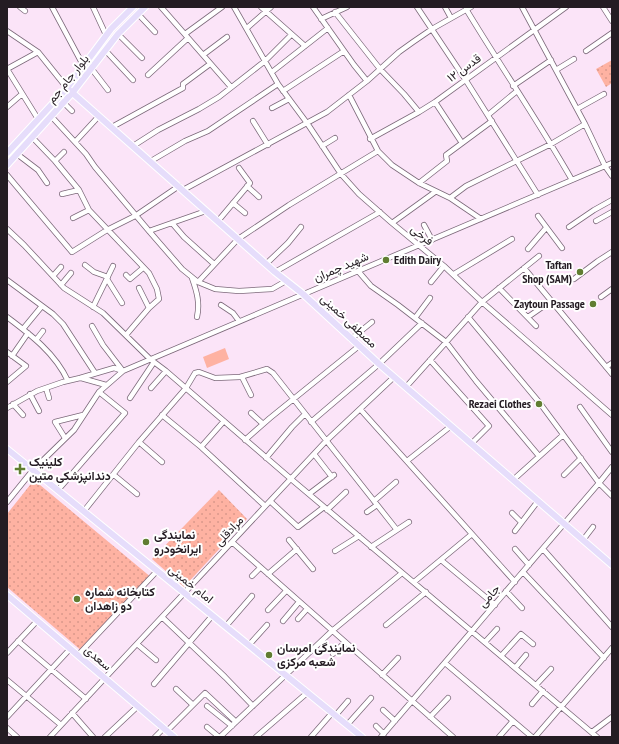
<svg xmlns="http://www.w3.org/2000/svg" width="619" height="744" font-family="'PT Sans Narrow',Vazirmatn,sans-serif">
<style>
.grass{fill:url(#grass-dots)}
.garden{fill:#feb2a2}
.lines{fill:none;stroke-linecap:round;stroke-linejoin:round}
.minor-casing{stroke:#7c697a;stroke-width:6}
.major-casing{stroke:#fff;stroke-width:8}
.minor{stroke:#fff;stroke-width:4.5}
.major{stroke:#e6ddfb;stroke-width:6}
.poi-dot{fill:#607d31;stroke:#fff;stroke-width:1.5}
.labels{text-anchor:middle;stroke-width:4;stroke-linejoin:round;paint-order:stroke}
.street-label{font-size:12px;fill:#241c23;stroke:#fff}
.poi-label{font-size:12px;font-weight:bold;fill:#241c23;stroke:#fff;text-anchor:start}
</style>
<defs>
<pattern id="grass-dots" width="8" height="8" patternUnits="userSpaceOnUse"><rect width="8" height="8" fill="#feb2a2"/><path d="M2 2h.1M6 6h.1" fill="none" stroke="#da988b" stroke-width="1.8" stroke-linecap="round"/></pattern>
</defs>
<rect width="100%" height="100%" fill="#fbe4f8"/>
<path class="grass" d="M612,60V83L606,87L596,69Z
M34,480L152,578L83,652L7,587V514Z
M219,490L247,519L184,587L152,559Z"/>
<path class="garden" d="M225,348L229,359L207,368L203,357Z"/>
<g class="lines">
<defs>
<path id="minor" d="M20,7L25,11
M52,7L83,65
M93,7L106,35
M161,7L231,87
M234,7L278,84L307,123L341,174L359,194L392,223L444,266L482,302L612,415
M261,7L305,46
M313,7L354,65L367,81
M417,7L465,79L538,195
M445,7L451,18
M522,7L585,124L605,166L612,176
M603,7L612,21
M466,9C501,67 539,122 572,180
M335,12L380,69L404,94L419,112
M138,14L155,32
M321,19L347,7
M247,28L271,7
M7,31L38,52L67,88
M118,34L142,58
M185,34L222,7
M105,50L133,80
M586,51L612,33
M203,55L227,37
M91,68L108,90
M7,69L38,119
M7,69L38,52
M556,70L574,59
M272,72L328,28
M148,75L188,38
M513,86L551,60
M283,91L344,51
M349,95L378,151L392,165L419,183L450,198L481,219
M435,102L462,143
M64,103L72,111
M7,107L22,94
M272,108L289,99
M577,109L604,94
M488,115L517,91
M51,116L86,154L95,167L149,231L182,269L198,282L215,289L239,291L272,289L286,281
M253,121L268,145
M112,127L183,88V84L210,64
M32,137L55,161L79,190L89,210L149,273L157,289L159,299L149,308L126,335
M370,139L419,112L435,102L566,7
M75,142L99,116
M133,146L158,130L199,109L219,97L265,61L291,35
M322,146L335,138
M17,154L38,170L47,183
M55,161L64,152
M151,161L185,141L208,131L278,84
M7,175L72,252L107,230L135,216L179,186
M419,183L447,161L446,155L492,121
M247,186L259,197
M183,190L327,112L367,81L399,52L413,42L432,29L471,7
M62,194L79,190
M450,198L466,186L551,144L585,124
M233,203L245,213
M538,216L562,248
M73,218L89,210
M218,221L250,183L239,168
M596,221L612,212
M172,223L184,237L214,264
M392,223L435,192
M424,225L432,240
M569,227L594,210L612,200
M7,229L24,245L64,288L103,313L150,359L166,371L291,479L597,737
M149,231L206,211
M528,249L546,228
M266,264L288,243L301,227
M85,265L94,272L108,277
M524,268L612,374
M358,271L371,286L398,305L446,342L476,381L539,456
M275,272L380,212
M454,274L512,239
M126,275L130,279L143,268
M53,276L61,267
M192,278C197,292 200,303 197,317
M107,279L122,303
M574,279L598,261L612,252
M7,280L53,314L63,324L95,373
M198,282L238,239L289,205L378,151
M431,282L444,266
M61,285L71,273
M139,288L149,308
M499,288L536,326
M601,297L612,289
M221,305L233,313L239,321
M93,307L113,266
M7,317C31,335 55,353 68,381
M468,317L539,402L599,483L612,496
M528,317L551,301
M415,318L430,298
M23,329L42,306
M351,339L372,322
M36,340L43,331
M7,352L26,366L7,382
M12,356L28,333
M430,360L489,426L471,444
M606,367L612,363
M242,377L251,395
M81,378L106,385
M406,387L482,302L539,256
M46,388L49,398
M151,388L166,371
M30,394L39,411
M130,398L154,362
M13,404L23,415
M580,407L612,452
M7,408L37,391L63,382L80,378L114,368L123,371L612,163
M360,409L515,582
M251,413L263,424
M162,415L201,447L265,506
M311,422L379,364L422,323
M65,438L55,422L83,415
M245,440L270,418L359,346
M139,442L162,462
M201,447L224,421
M314,454L332,477
M266,458L292,427L305,414
M407,461L451,426
M114,475L137,494
M564,475L581,458
M513,480L563,435
M58,490L125,413L99,392
M309,494L334,475
M270,501L298,527L324,507
M374,501L396,482
M7,502L33,470L74,430L99,392L123,371L103,345L92,326
M327,510L346,492
M84,511L139,442L186,388L195,373L199,372L215,378L240,377L267,369L273,373L397,530
M367,512L377,505
M512,513L521,522
M515,531L538,501
M289,540L313,569
M583,540L593,527
M232,542L453,737
M371,547L409,522
M515,549L529,565
M543,549L612,627
M335,551L359,536
M441,560L495,605
M523,572L604,658
M268,574L297,549
M252,576L260,568
M414,582L472,534
M506,591L522,608
M268,610L286,591
M162,617L225,677L253,706
M298,619L307,609
M283,621L299,602
M386,625L426,592
M226,626L252,596
M18,641L86,699
M485,642L497,629
M137,644L156,660
M249,645L267,625
M7,653L37,621
M333,654L345,642
M78,655L157,571
M501,656L521,634L533,644
M445,663L532,737
M515,668L526,655
M382,675L398,658
M7,680L61,725
M154,684L212,616
M536,685L551,669
M176,689L193,705
M532,704L543,691
M207,706L232,726
M383,710L395,721
M72,713L93,737
M335,716L348,701
M7,717L70,649
M430,717L448,698
M347,725L371,698
M376,726L384,734
M207,727L219,737
M7,728L17,737
M167,731L205,693L236,722
M592,732L612,717
M50,737L326,441L394,377
M105,737L138,706
M155,737L164,728
M220,737L332,631L402,573
M256,737L307,693
M311,737L332,713
M381,737L599,483L612,467
M499,737L513,721
M535,737L612,648"/>
<path id="major" d="M67,88L275,272L303,294L379,364L612,565
M7,153L67,88L111,29L133,7
M7,165L73,92L118,34L145,7
M7,449L362,737
M7,595L174,737"/>
</defs>
<use href="#minor" class="minor-casing"/>
<use href="#major" class="major-casing"/>
<use href="#minor" class="minor"/>
<use href="#major" class="major"/>
</g>
<g class="poi-dot">
<circle cx="386" cy="260" r="4"/>
<circle cx="580" cy="272" r="4"/>
<circle cx="593" cy="304" r="4"/>
<circle cx="539" cy="404" r="4"/>
<path d="M18 463h4v4h4v4h-4v4h-4v-4h-4v-4h4z"/>
<circle cx="146" cy="542" r="4"/>
<circle cx="77" cy="599" r="4"/>
<circle cx="269" cy="655" r="4"/>
</g>
<g class="labels">
<g class="street-label">
<text transform="translate(464 68) rotate(-36)" y="4">قدس ۱۲</text>
<text transform="translate(68 79) rotate(-51)" y="4">بلوار جام جم</text>
<text transform="translate(422 235) rotate(39)" y="4">فرخی</text>
<text transform="translate(341 267) rotate(-23)" y="4">شهید چمران</text>
<text transform="translate(349 321) rotate(43)" y="4">مصطفی خمینی</text>
<text transform="translate(229 531) rotate(-47)" y="4">مرادقلی</text>
<text transform="translate(191 584) rotate(39)" y="4">امام خمینی</text>
<text transform="translate(489 596) rotate(-49)" y="4">جامی</text>
<text transform="translate(98 658) rotate(40)" y="4">سعدی</text>
</g>
<g class="poi-label">
<text x="394" y="264">Edith Dairy</text>
<text x="572" y="269" text-anchor="end">Taftan<tspan x="572" dy="14">Shop (SAM)</tspan></text>
<text x="585" y="308" text-anchor="end">Zaytoun Passage</text>
<text x="531" y="408" text-anchor="end">Rezaei Clothes</text>
<text x="29" y="466">کلینیک<tspan x="29" dy="14">دندانپزشکی متین</tspan></text>
<text x="154" y="539">نمایندگی<tspan x="154" dy="14">ایرانخودرو</tspan></text>
<text x="85" y="596">کتابخانه شماره<tspan x="85" dy="14">دو زاهدان</tspan></text>
<text x="277" y="652">نمایندگی امرسان<tspan x="277" dy="14">شعبه مرکزی</tspan></text>
</g>
</g>
<rect width="619" height="744" fill="none" stroke="#241c23" stroke-width="16"/>
</svg>
